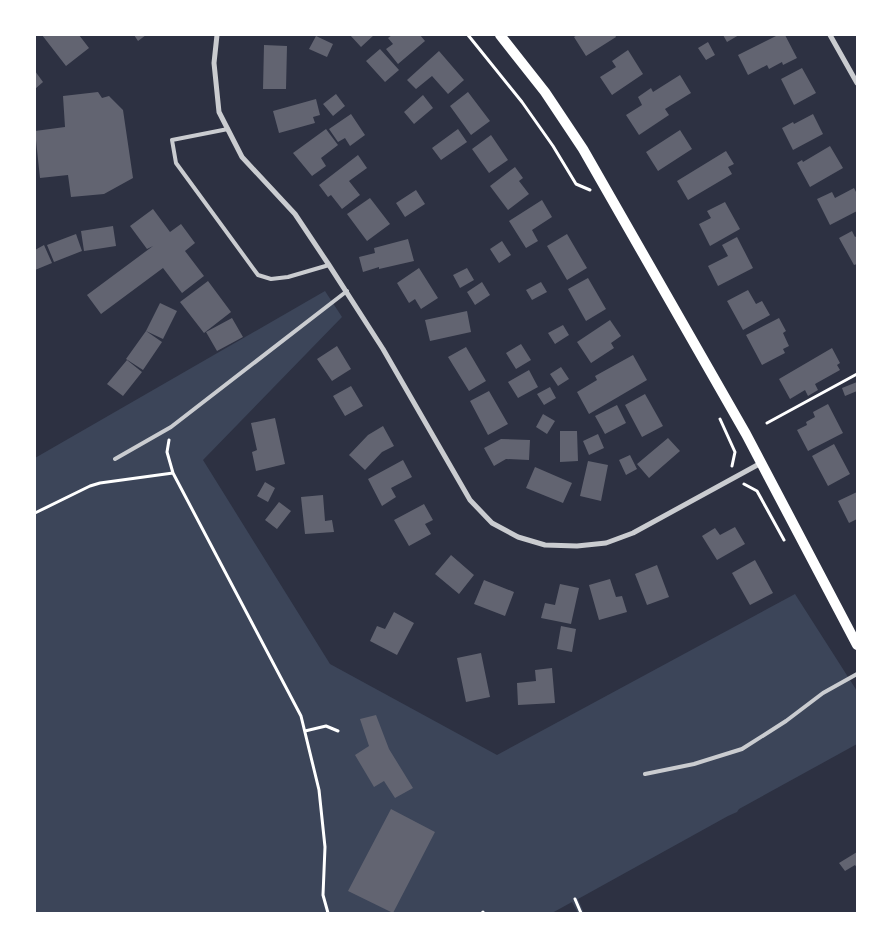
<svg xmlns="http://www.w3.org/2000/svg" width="892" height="948" font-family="'Work Sans',sans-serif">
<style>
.green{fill:#3c4559}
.building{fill:#626471}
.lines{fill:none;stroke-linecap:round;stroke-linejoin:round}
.path{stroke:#fff;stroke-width:3}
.service{stroke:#caccd0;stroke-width:4}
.minor{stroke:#caccd0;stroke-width:5}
.secondary{stroke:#fff;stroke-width:10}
</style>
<rect width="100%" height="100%" fill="#2d3142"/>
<path class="green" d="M325,291L342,317L203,460L330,664L497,755L795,594L857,691V744L739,809L737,812L728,816L578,899L584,913H578L572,902L552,913H35V458Z"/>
<path class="building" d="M42,35H79L89,48L66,66Z
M134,35H146L138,41Z
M350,35H374L361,47Z
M392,35H420L425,41L398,64L386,49L393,44L388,38Z
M577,35H615L616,37L586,56L574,37Z
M723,35H739L727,42Z
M778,35H785L797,58L783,65L782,62L769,69L767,65L748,75L738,55Z
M316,36L333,44L327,57L309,49Z
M708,42L715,55L706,60L698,48Z
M264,45L287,46L286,89H263Z
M380,49L399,70L385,82L366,61Z
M628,50L643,74L612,95L600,77L616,67L612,61Z
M439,51L464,80L448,94L432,76L416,89L407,80Z
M802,68L816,93L794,105L781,79Z
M35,71L43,82L35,89Z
M680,75L691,93L665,109L669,115L639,135L626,115L642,105L638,97L651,88L653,92Z
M98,92L102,98L109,96L123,110L133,178L104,194L71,197L68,175L40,178L35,131L65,127L63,96Z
M468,92L490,121L471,135L450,106Z
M336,94L345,106L333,116L323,104Z
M423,95L433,108L414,124L404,112Z
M316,99L320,115L313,117L315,123L279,133L273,111Z
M351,114L365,135L350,146L345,138L338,142L329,129Z
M813,114L823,134L793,150L782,128L793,122L794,124Z
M326,129L338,145L321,158L326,166L312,176L293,153Z
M458,129L467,142L441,160L432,148Z
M680,130L692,149L658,171L646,152Z
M491,135L508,160L489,173L472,149Z
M830,146L843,168L810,187L797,163L802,160L803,162Z
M726,151L734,164L728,167L732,174L688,200L677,181Z
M358,155L367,168L349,181L360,195L342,209L331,195L328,197L319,185Z
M515,167L523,178L519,181L529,194L508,210L490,186Z
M854,188L857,194V211L830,225L817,199L832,192L835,198Z
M416,190L425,204L405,217L396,203Z
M370,198L390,224L367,241L347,214Z
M542,200L552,217L532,230L538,241L526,248L509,221Z
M725,202L740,229L710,246L699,224L711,218L707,211Z
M153,209L170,232L181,224L195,243L185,251L204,276L182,293L163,268L101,314L87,295L153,246L147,249L130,226Z
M113,226L116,246L84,251L81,231Z
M852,231L855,237L857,236V264L854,265L839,238Z
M76,234L82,251L54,262L47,245Z
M567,234L587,268L567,280L547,246Z
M737,237L753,268L718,286L708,266L728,256L722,245Z
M408,239L414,261L379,269V267L363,272L359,257L375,253L374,248Z
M502,241L511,255L499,263L490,249Z
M44,245L52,263L35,270V250Z
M419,268L438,298L421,309L415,299L409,303L397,283Z
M467,268L474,280L460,288L453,275Z
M588,278L606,309L586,321L568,289Z
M208,281L231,312L204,333L180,302Z
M482,282L490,295L475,305L467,292Z
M541,282L547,292L532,300L526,290Z
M748,290L756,304L762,301L770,315L743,330L727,301Z
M160,303L177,311L163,339L146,331L162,342L143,370L126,359L146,331Z
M467,311L471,332L430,341L425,320Z
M232,318L243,337L217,351L206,332Z
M779,318L786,331L783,333L789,346L783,349L785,353L762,365L746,335Z
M610,320L621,336L611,343L614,348L591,363L577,342Z
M563,325L569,335L555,344L548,333Z
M521,344L531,360L516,369L506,353Z
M337,346L351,369L332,381L317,359Z
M466,347L486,381L469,391L448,357Z
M832,348L840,363L837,365L840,370L815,384L818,390L808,396L805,390L790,399L779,379Z
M633,355L647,380L589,414L577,392L597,380L595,376Z
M127,360L142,372L123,396L107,384Z
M561,367L569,379L558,386L550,374Z
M529,370L538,387L518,398L508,382Z
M857,382V391L845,396L842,388Z
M351,386L363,406L345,416L333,396Z
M550,387L556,398L544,405L537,394Z
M489,391L508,424L488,435L470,401Z
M645,394L663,426L642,437L625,405Z
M828,404L843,433L808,451L797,430L807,425L806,422L815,417L813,412Z
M617,405L626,423L605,434L595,416Z
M543,414L555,421L547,434L536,427Z
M275,418L285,464L256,471L252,452L257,450L251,423Z
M383,426L394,446L382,452L365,470L349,455L368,435Z
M560,431H577L578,461L560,462Z
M598,434L604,448L589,455L583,441Z
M668,438L680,451L649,478L637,464Z
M501,439L530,440L529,460L506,459L494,466L484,448Z
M834,444L850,474L828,486L812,456Z
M630,455L637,469L626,475L619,460Z
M403,460L412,477L391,488L396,497L382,506L368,479Z
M588,461L608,465L601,501L580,496Z
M535,467L572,483L563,503L526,488Z
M265,482L275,488L268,502L257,496Z
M857,492V519L849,523L838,501Z
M323,495L325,521L332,520L334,532L305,534L301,497Z
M279,502L291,511L277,529L265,520Z
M424,504L433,520L425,524L431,534L409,546L394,520Z
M735,527L745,544L717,560L702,536L715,528L720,535Z
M451,555L474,575L459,594L435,574Z
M755,560L773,593L750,605L732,573Z
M657,565L669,597L647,605L635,574Z
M610,579L616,597L622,596L627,612L599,620L589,585Z
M484,580L514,592L505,616L474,604Z
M560,584L579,588L571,624L541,618L545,603L555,605Z
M394,612L414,623L397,655L370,641L377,626L385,629Z
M561,626L576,629L572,652L557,649Z
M481,653L490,697L466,702L457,658Z
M552,668L555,703L518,705L517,683L536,681L535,670Z
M376,715L389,749L413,788L395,798L384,781L374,787L355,755L369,746L360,719Z
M391,809L435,832L393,913L348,891Z
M857,852V868L855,865L845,871L839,863Z"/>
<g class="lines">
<path class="path" d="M468,35L522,102L553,146L576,184L590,190
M720,419L735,452L732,466
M767,423L857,374
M169,440L167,452L173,473L301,716L319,790L325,847L323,895L328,913
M744,484L757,491L784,540
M35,513L90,486L100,483L173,473
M305,731L326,726L338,731
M575,899L581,913
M482,913L483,912"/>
<path class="service" d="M228,129L172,140L176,163L258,275L271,279L288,277L329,265
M115,459L171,427L347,291
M645,774L694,764L742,749L786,721L823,693L857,674"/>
<path class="minor" d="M217,35L214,63L219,112L242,157L295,214L329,265L383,349L470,500L492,523L518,537L545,545L577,546L606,543L633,533L761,463
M830,35L857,83"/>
<path class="secondary" d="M500,35L545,92L583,149L746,434L857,645"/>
</g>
<rect width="892" height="948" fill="none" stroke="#ffffff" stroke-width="72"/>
</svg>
